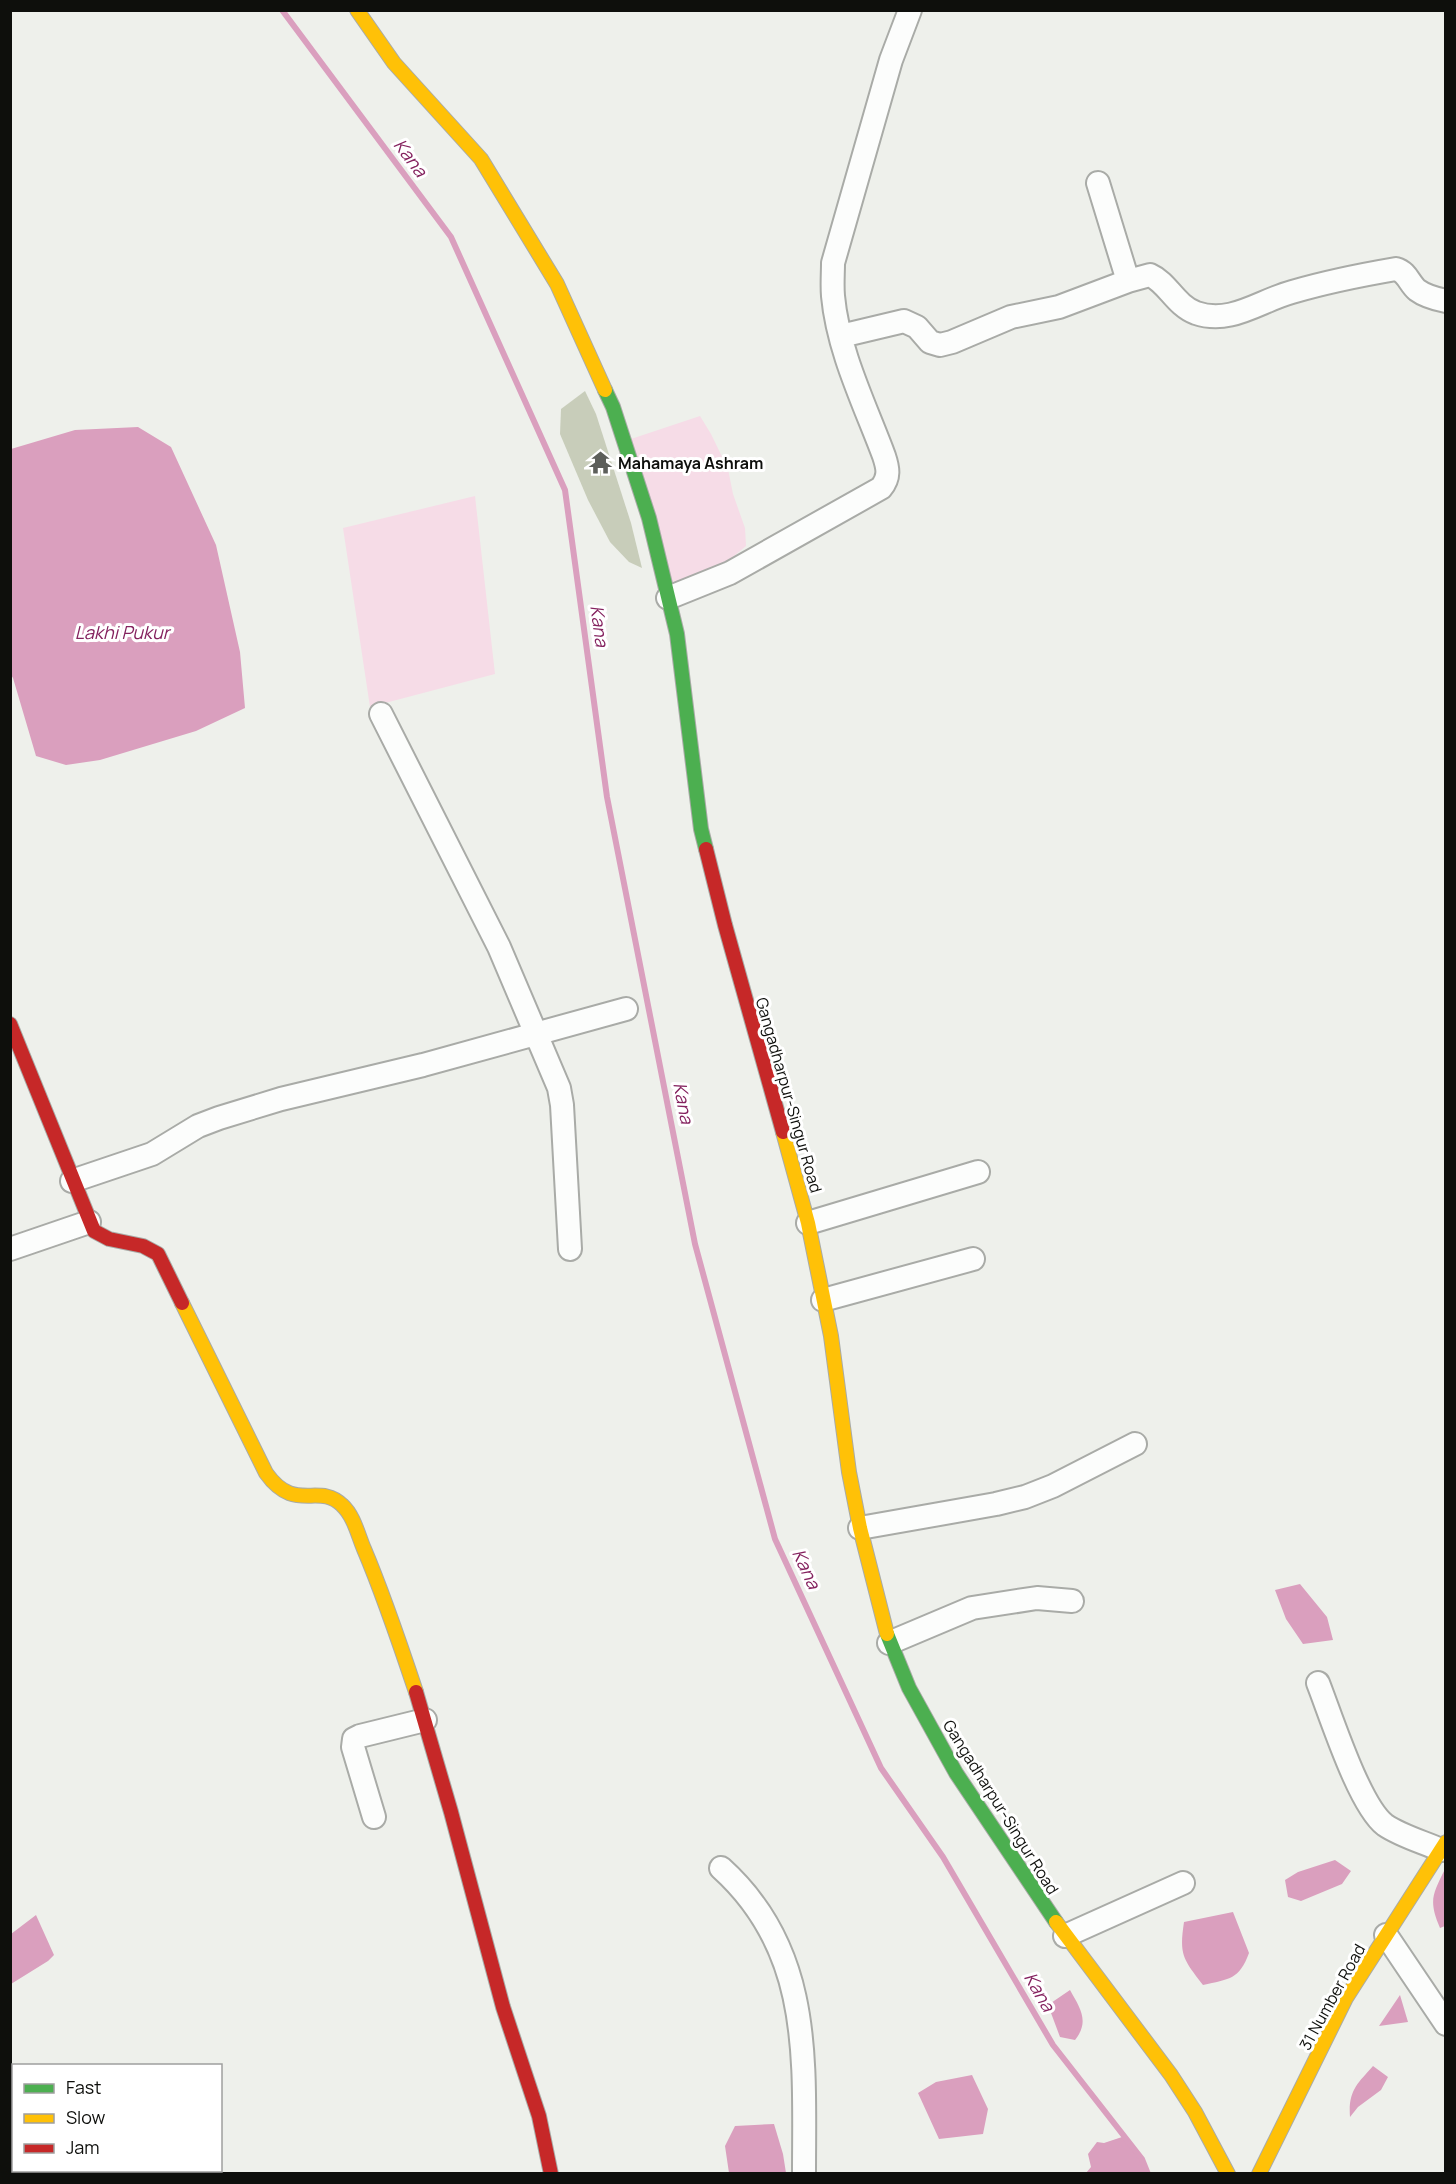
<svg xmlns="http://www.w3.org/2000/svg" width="1456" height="2184" font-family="Manrope,sans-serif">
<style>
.green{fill:#f6dce7}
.water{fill:#da9fbe}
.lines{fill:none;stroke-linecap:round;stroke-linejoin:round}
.stream{stroke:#da9fbe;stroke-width:6}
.building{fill:#c8cdba}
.street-casing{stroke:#a9aba7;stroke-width:26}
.fast-casing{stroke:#a9aba7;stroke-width:16}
.slow-casing{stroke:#a9aba7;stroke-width:16}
.jam-casing{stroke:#a9aba7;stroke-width:16}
.street{stroke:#fcfdfc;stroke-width:22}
.fast{stroke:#4caf50;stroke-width:14}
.slow{stroke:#ffc107;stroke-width:14}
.jam{stroke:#c62828;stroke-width:14}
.labels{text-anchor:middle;stroke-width:6;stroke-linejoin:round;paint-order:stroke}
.poi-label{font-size:16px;font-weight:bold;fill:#0e0f0c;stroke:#fff;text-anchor:start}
.street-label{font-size:16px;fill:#0e0f0c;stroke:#fff}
.water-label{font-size:18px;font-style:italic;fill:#84215e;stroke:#fff}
</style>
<rect width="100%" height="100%" fill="#eef0eb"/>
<path class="green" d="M700,416L711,434L728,469L733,494L745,528L746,546L709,577L673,589L631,439Z
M475,496L495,674L370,707L343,528Z"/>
<path class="water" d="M138,427L171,447L216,545L240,652L245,708L196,731L100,760L66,765L36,756L13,678L11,675V449L75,430Z
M1300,1584L1327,1617L1333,1640L1303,1644L1286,1619L1275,1590Z
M1335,1860L1351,1871L1342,1884L1301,1901L1288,1897L1285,1880L1298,1872Z
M1445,1869V1926L1440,1928C1428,1900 1433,1894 1445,1869Z
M1233,1912L1249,1953C1239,1980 1229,1979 1203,1985C1183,1959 1179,1955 1184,1922Z
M36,1915L54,1955L48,1961L11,1984V1934Z
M1070,1990C1080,2008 1090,2021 1075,2040L1060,2037L1048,2005Z
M1400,1995L1408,2022L1379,2026Z
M1373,2066L1388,2077L1381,2090L1358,2107L1350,2117C1348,2091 1357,2084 1373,2066Z
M972,2075L988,2109L983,2134L939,2139L918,2093L936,2082Z
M774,2124L783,2154L786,2173H729L725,2146L735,2126Z
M1122,2137L1141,2160L1146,2173H1086L1091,2167L1088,2154L1097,2142L1104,2143Z"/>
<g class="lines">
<path class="stream" d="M282,10L451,237L565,490L607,797L695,1244L775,1539L881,1768L943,1857L1053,2045L1142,2159L1148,2174"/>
</g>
<path class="building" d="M585,391L596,414L631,523L642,568L629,562L610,542L588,500L560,434L561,409Z"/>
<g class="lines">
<defs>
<path id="street" d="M1098,183L1128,281
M841,336L904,321L917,327L930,342L940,345L952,342L1011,317L1059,307L1128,281L1150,275C1168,283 1175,305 1196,313C1231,325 1259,301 1292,292C1326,282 1361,275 1396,269C1407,272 1409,283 1417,290C1425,296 1436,299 1446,301
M668,598L730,573L881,488C890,477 888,468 884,456C865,405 838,351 833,296C832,285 833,274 833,263L891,60L910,10
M381,714L499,947L559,1088L562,1105L570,1249
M72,1181L152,1154L198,1126L219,1118L281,1099L423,1065L626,1009
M808,1223L978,1172
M10,1249L89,1222
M823,1300L973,1259
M860,1528L996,1504L1025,1497L1053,1486L1135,1444
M889,1643L972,1608L1037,1598L1072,1601
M1318,1683C1331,1716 1359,1805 1385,1825C1401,1836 1423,1842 1441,1850
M374,1817L353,1747L354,1739L360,1736L425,1720
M721,1868C813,1951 804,2060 804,2174
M1386,1935L1446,2024
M1065,1936L1183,1883"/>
<path id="fast" d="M605,390L613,407L649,518L677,634L701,829L706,849
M887,1634L909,1688L956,1773L1056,1922"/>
<path id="slow" d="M357,10L394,63L481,159L557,284L605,390
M783,1132L808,1223L831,1336L849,1472L860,1528L887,1634
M182,1303L266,1473C295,1514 318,1482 342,1505C354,1516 358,1535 364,1549C384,1596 400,1644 416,1692
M1056,1922L1171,2075L1195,2112L1228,2174
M1259,2174L1346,1998L1446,1842"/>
<path id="jam" d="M706,849L725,925L783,1132
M10,1024L94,1231L109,1239L143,1246L158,1254L182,1303
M416,1692L451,1812L503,2007L539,2116L551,2174"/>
</defs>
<use href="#street" class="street-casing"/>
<use href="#fast" class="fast-casing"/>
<use href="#slow" class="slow-casing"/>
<use href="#jam" class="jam-casing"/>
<use href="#street" class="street"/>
<use href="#fast" class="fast"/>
<use href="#slow" class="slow"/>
<use href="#jam" class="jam"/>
</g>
<defs>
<symbol id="temple-bare" viewBox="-9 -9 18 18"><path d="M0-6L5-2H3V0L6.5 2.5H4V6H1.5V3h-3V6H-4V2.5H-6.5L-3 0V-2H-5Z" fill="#5c5e5a" stroke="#fff" stroke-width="2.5" paint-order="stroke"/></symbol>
</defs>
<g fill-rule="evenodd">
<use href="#temple-bare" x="584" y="446" width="33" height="33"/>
</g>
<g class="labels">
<g class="poi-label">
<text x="618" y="469">Mahamaya Ashram</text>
</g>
<g class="street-label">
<text transform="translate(789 1095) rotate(74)" y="6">Gangadharpur-Singur Road</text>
<text transform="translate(1001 1807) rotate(58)" y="6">Gangadharpur-Singur Road</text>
<text transform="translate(1332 1997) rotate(-61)" y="6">31 Number Road</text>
</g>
<g class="water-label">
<text transform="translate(410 158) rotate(53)" y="6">Kana</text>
<text transform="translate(599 626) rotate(82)" y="6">Kana</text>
<text x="122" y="639">Lakhi Pukur</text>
<text transform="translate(683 1103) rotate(79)" y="6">Kana</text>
<text transform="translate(806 1569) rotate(65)" y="6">Kana</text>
<text transform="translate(1039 1992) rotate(60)" y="6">Kana</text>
</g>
</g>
<rect width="1456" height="2184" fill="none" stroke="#0e0f0c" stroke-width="24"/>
<rect x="12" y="2064" width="210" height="108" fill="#ffffff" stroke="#9f9f9e" stroke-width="1.5"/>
<rect x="24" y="2084" width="30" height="9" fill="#4caf50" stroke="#9f9f9e" stroke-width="1.5"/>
<text x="66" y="2094" font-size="18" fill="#0e0f0c">Fast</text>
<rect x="24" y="2114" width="30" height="9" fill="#ffc107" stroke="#9f9f9e" stroke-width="1.5"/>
<text x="66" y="2124" font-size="18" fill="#0e0f0c">Slow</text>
<rect x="24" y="2144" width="30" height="9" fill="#c62828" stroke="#9f9f9e" stroke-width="1.5"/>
<text x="66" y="2154" font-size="18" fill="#0e0f0c">Jam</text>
</svg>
